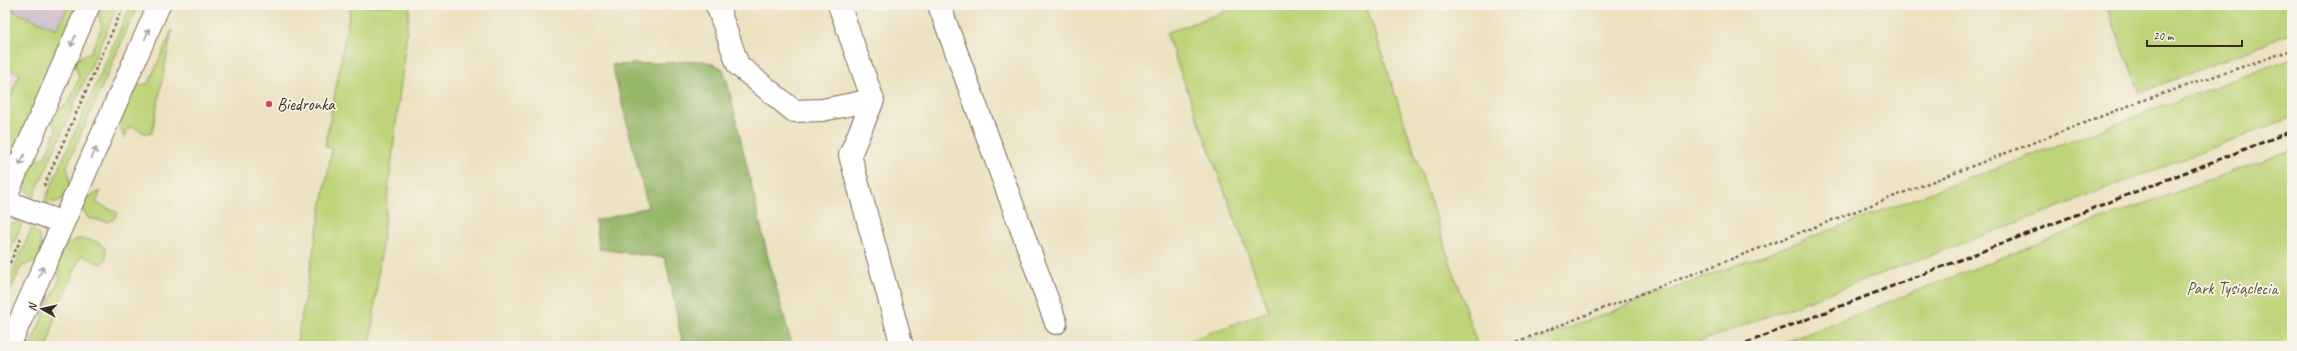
<svg xmlns="http://www.w3.org/2000/svg" width="2297" height="351" font-family="Caveat,sans-serif">
<style>
.built{fill:#f3cfde}
.industrial{fill:#cfbdce}
.green{fill:#bed479;stroke:#7c7f4c}
.forest{fill:#96b669;stroke:#687044}
.lines{fill:none;stroke-linecap:round;stroke-linejoin:round}
.minor-casing{stroke:#796a57;stroke-width:24}
.path{stroke:#796a57;stroke-width:2.5;stroke-dasharray:3 3;stroke-linecap:butt}
.minor{stroke:#fff;stroke-width:22}
.rail{stroke:#3b2a1e;stroke-width:3;stroke-dasharray:6 3;stroke-linecap:butt}
.oneway{stroke:#a79f9a}
.poi-dot{fill:#d1495b;stroke:#f7f3e8;stroke-width:1.5}
.labels{text-anchor:middle;stroke-width:3.5;stroke-linejoin:round;paint-order:stroke}
.poi-label{font-size:17px;fill:#3b2a1e;stroke:#f7f3e8;text-anchor:start}
.park-label{font-size:17px;fill:#5c5435;stroke:#f7f3e8}
</style>
<rect width="100%" height="100%" fill="#f7f3e8"/>
<filter id="ink" filterUnits="userSpaceOnUse"><feTurbulence type="fractalNoise" baseFrequency=".025" numOctaves="2"/><feDisplacementMap in="SourceGraphic" scale="8" xChannelSelector="R" yChannelSelector="G"/><feConvolveMatrix kernelMatrix="1 2 1 2 8 2 1 2 1" color-interpolation-filters="sRGB"/></filter>
<filter id="wash" filterUnits="userSpaceOnUse"><feTurbulence type="fractalNoise" baseFrequency=".012" numOctaves="4" result="noise"/><feDisplacementMap in="SourceGraphic" scale="16" xChannelSelector="R" yChannelSelector="G"/><feGaussianBlur stdDeviation="0.9" result="paint"/><feColorMatrix in="noise" values="0 0 0 0 0 0 0 0 0 0 0 0 0 0 0 0 0 1.4 0 .05"/><feComposite in="paint" operator="in"/></filter>
<g filter="url(#wash)">
<rect width="100%" height="100%" fill="#ece2c1"/>
<path class="built" d="M5,67L20,73L5,111Z"/>
<path class="industrial" d="M15,5H68L58,29L13,11Z"/>
<path class="green" d="M5,5H15L13,11L57,29L68,5H79L5,171V109L20,74L5,67Z
M102,5H118L33,198C22,186 25,178 29,163L45,157L56,130L51,119L53,113L68,104L79,79L75,63L80,57L91,52L102,27L98,12Z
M131,5H138L67,166C73,185 70,206 44,202Z
M351,5H410L370,346H296L332,149L325,146Z
M1243,5H1366L1477,344L1471,346H1174L1269,311L1166,33Z
M2106,5H2292V33L2140,93Z
M172,30L152,133L147,134L130,126L124,138L119,120L133,87L149,83Z
M2292,58V117L2046,212L1688,346H1519Z
M2292,150V346H1775L2091,223Z
M101,191L96,203L118,213L114,219L107,222L88,218L81,207L84,199Z
M13,223L22,224L5,262V226Z
M32,228C43,237 42,247 39,259L21,267L5,303V289Z
M77,239C87,239 105,240 106,253C107,258 105,261 101,264L81,255L56,312L48,346H30L60,278L55,263L63,247Z"/>
<path class="forest" d="M705,61L722,68L728,85L768,257L792,346H683L665,258L599,249L596,221L648,207L612,65Z"/>
</g>
<g filter="url(#ink)">
<g class="lines">
<defs>
<path id="minor" d="M717,5L738,65L794,111L822,110L873,100
M839,5L873,100L850,155L902,346
M939,5L1056,323
M5,198L89,5
M5,201L63,223
M9,346L159,5"/>
</defs>
<use href="#minor" class="minor-casing"/>
<path class="path" d="M44,186L124,5
M5,274L22,236
M1506,346L2141,101L2292,50"/>
<use href="#minor" class="minor"/>
<path class="rail" d="M1738,346L2292,131"/>
</g>
<defs><path id="oneway-shaft" d="M-6 0H5M1.5-3L5.5 0L1.5 3" fill="none" stroke-width="1.6" stroke-linecap="round" stroke-linejoin="round"/></defs>
<g class="oneway">
<use href="#oneway-shaft" transform="translate(147 34) rotate(-67)"/>
<use href="#oneway-shaft" transform="translate(73 41) rotate(113)"/>
<use href="#oneway-shaft" transform="translate(94 153) rotate(-66)"/>
<use href="#oneway-shaft" transform="translate(22 160) rotate(113)"/>
<use href="#oneway-shaft" transform="translate(41 272) rotate(-66)"/>
</g>
</g>
<circle class="poi-dot" cx="269" cy="104" r="4"/>
<g class="labels">
<g class="poi-label">
<text x="277" y="110">Biedronka</text>
</g>
<g class="park-label">
<text x="2232" y="294">Park Tysiąclecia</text>
</g>
</g>
<rect width="2297" height="351" fill="none" stroke="#f7f3e8" stroke-width="20"/>
<g transform="translate(42 309) rotate(278)" stroke="#f7f3e8" stroke-width="3" paint-order="stroke">
<path d="M0-3L7 15L0 10L-7 15Z" fill="#3b2a1e"/>
<text y="-6" font-size="11" font-weight="bold" text-anchor="middle" fill="#3b2a1e">N</text>
</g>
<path d="M2147 40v6h95v-6" fill="none" stroke="#3b2a1e" stroke-width="2"/>
<text x="2153" y="40" font-size="12" fill="#3b2a1e" stroke="#f7f3e8" stroke-width="3" paint-order="stroke">20 m</text>
</svg>
